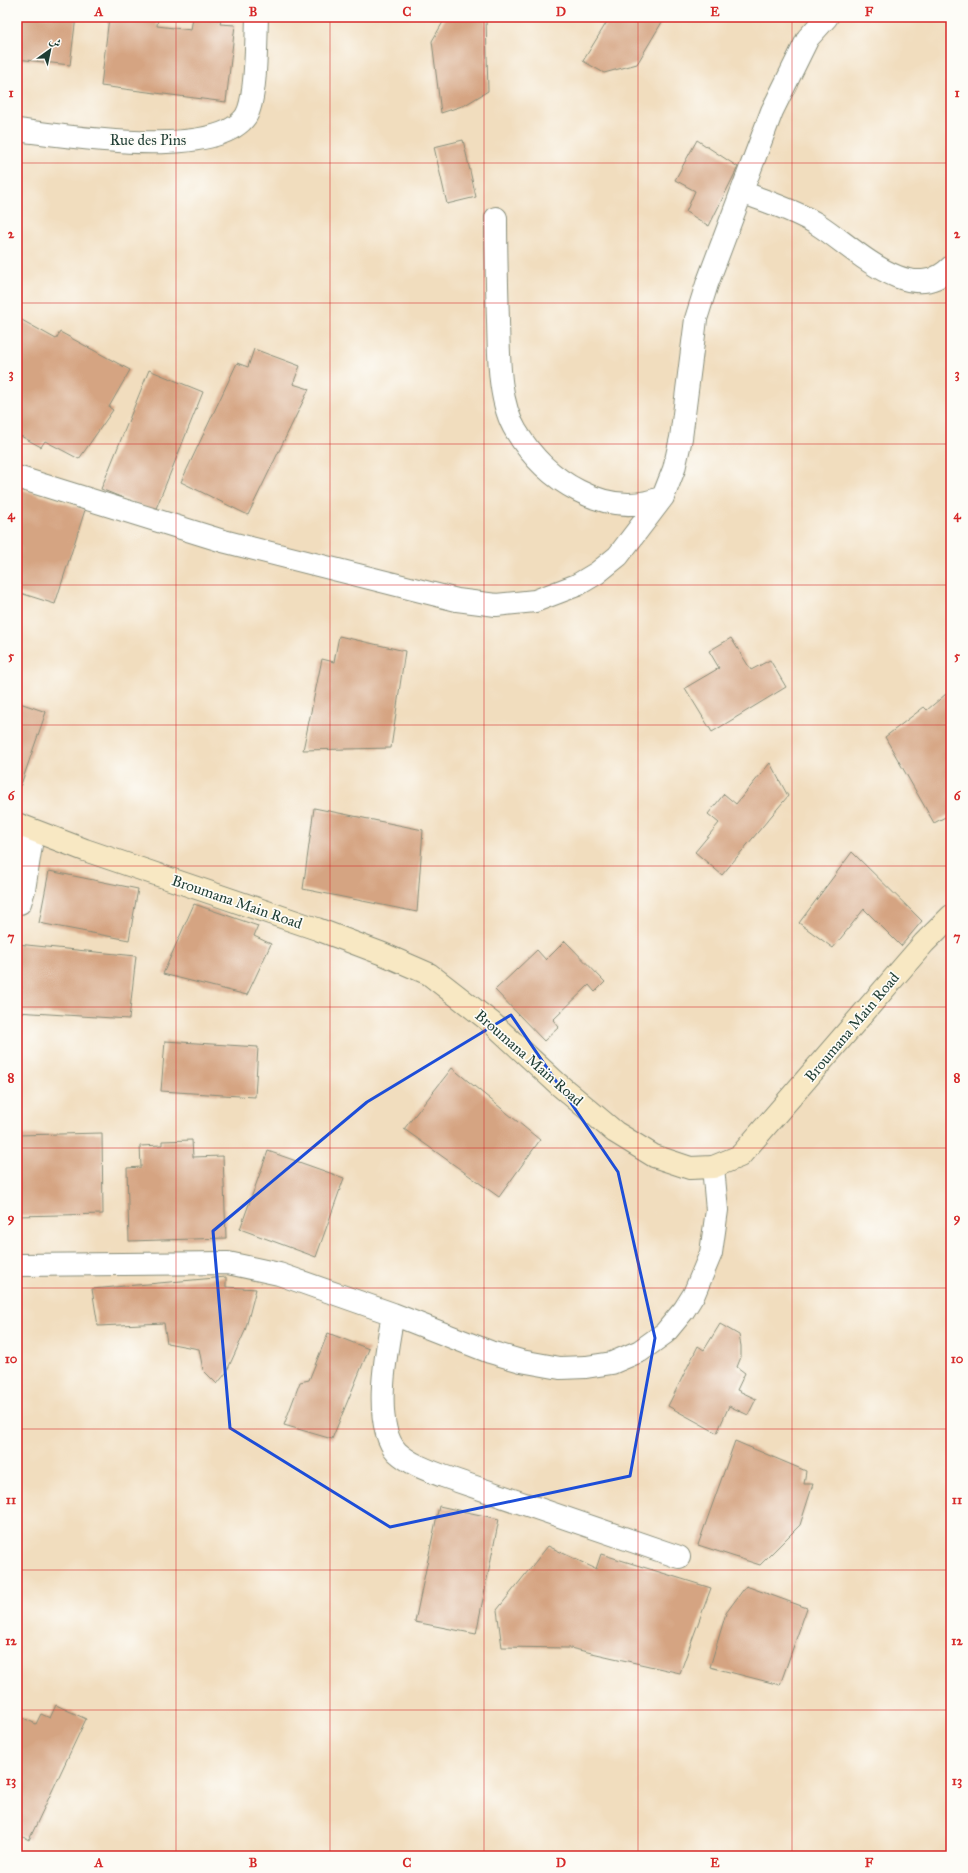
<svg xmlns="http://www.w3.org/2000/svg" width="968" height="1873" font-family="'IM FELL Great Primer',Amiri,serif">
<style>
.building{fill:#d5a482}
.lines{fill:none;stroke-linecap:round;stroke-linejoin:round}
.minor-casing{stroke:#888d79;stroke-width:24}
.secondary-casing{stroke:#888d79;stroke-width:24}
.minor{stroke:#fff;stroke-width:22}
.secondary{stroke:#f8e8c3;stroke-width:22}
.marked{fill:none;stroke:#1d4ed8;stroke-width:3;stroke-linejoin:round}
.grid{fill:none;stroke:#d62828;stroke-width:1;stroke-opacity:0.55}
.labels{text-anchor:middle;stroke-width:3.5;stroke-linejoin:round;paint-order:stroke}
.street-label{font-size:15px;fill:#1f3d34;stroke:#fdfcf7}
.neatline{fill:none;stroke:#d62828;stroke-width:1.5}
.grid-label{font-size:13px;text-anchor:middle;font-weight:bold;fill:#d62828}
</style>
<rect width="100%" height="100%" fill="#fdfcf7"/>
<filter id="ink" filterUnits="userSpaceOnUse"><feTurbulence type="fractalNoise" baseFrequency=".025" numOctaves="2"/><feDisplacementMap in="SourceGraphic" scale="8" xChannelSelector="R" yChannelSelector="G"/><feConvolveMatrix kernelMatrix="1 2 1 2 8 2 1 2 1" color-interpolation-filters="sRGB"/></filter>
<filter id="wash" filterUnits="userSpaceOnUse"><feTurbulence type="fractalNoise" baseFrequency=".012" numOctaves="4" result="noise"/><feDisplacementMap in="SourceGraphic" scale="16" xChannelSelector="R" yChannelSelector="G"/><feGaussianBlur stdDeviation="0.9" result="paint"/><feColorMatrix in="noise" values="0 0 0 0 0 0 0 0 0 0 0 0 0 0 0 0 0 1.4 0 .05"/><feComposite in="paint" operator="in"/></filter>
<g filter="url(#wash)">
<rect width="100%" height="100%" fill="#f1ddbe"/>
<g id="blocks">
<path class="building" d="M17,17H76L70,65L17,59Z
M109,17H158L157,26L191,30L193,17L221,20L220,24L235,25L226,102L101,86Z
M446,17H484L486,20L488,91L465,105L441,113L432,41Z
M610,17H665L637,64L604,73L583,61Z
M463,140L476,197L447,204L434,147Z
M697,140L738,167L709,226L686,212L695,191L675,180Z
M20,319L56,339L60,332L130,370L109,407L113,410L79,459L45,441L41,447L17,434V321Z
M254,349L300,366L293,384L309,389L248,515L181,482L237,363L248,367Z
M149,370L203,392L155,511L101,489Z
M17,488L85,510L55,604L17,592Z
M339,636L405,651L391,748L303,750L322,659L334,662Z
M731,638L751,670L770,660L786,687L712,732L685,688L719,668L709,651Z
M946,694L951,704V814L934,823L885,737L924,707L927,710Z
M17,702L46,712L17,796Z
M770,763L788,796L722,875L695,852L719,823L708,814L724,794L736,804Z
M314,808L423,830L417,912L303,889Z
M852,852L922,921L901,946L864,909L833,948L799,923Z
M49,871L138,889L129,940L39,923Z
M194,904L258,926L254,936L271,944L247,995L163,974Z
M565,941L605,982L595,992L589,985L553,1020L559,1027L544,1041L495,990L537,950L546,960Z
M17,944L136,956L129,1019L17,1012Z
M165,1041L258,1047L255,1097L161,1091Z
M452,1068L540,1140L499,1197L404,1129Z
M102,1133L103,1214L17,1216V1135Z
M192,1140L193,1157L223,1156L226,1238L129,1241L127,1168L141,1167L140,1146L162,1145V1141Z
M268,1151L344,1178L316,1257L240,1229Z
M226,1277V1287L256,1289L245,1331L226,1373L217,1384L203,1370L199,1349L167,1343L164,1323L98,1326L92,1289Z
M720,1324L739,1335L741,1346V1357L737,1367L745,1373L737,1390L756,1399L748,1415L729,1406L717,1433L668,1406L698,1346L704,1350Z
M328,1333L369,1349L332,1439L284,1425L300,1382L309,1380Z
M735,1441L806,1471L804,1484H813L800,1525L760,1565L698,1545Z
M439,1506L499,1519L476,1634L415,1622Z
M548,1546L596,1569L601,1554L711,1588L680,1673L570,1648L502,1647L497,1610Z
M746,1586L807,1608L780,1685L710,1667L726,1613Z
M56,1705L86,1719L29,1840L17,1834V1715L36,1724L41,1714L50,1718Z"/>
</g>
</g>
<g filter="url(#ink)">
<use href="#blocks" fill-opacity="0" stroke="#888d79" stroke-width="1"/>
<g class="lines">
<defs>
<path id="minor" d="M17,130C66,136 215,161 246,116C257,98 256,40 257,17
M742,192C767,202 794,210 817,224C853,246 910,309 951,267
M496,218C496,252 497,287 498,321C499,354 498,402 516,431C531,456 553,478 579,491C606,505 634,509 663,497
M17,477L223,541L457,600L496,605L535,601L577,585L597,573L618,556L663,497L674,469L681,438L696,319L707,284L772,111L808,38L827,17
M17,903H20L24,890L33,832
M17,1265L228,1263L279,1274L393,1314L490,1352L521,1361L560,1368L586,1367L612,1363L640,1351L665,1333L684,1310L694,1294L711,1253L717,1210L713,1167
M393,1314C387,1348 371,1424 397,1452C410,1464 427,1470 443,1476L679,1557"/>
<path id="secondary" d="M17,824L85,850L317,929L383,954L429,974L492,1023L558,1084L615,1132L654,1156L690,1168L713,1167L740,1156L924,943L951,916"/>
</defs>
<use href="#minor" class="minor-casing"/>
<use href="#secondary" class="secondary-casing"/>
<use href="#minor" class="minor"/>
<use href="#secondary" class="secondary"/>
</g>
</g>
<path class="marked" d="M511,1015L618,1172L655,1338L630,1476L390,1527L230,1428L213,1231L367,1102Z"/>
<path class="grid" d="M176,17V1856M330,17V1856M484,17V1856M638,17V1856M792,17V1856M17,163H951M17,303H951M17,444H951M17,585H951M17,725H951M17,866H951M17,1007H951M17,1148H951M17,1288H951M17,1429H951M17,1570H951M17,1710H951"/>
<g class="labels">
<g class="street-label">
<text x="148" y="145">Rue des Pins</text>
<text transform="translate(237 902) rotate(19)" y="5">Broumana Main Road</text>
<text transform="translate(852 1027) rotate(-50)" y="5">Broumana Main Road</text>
<text transform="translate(529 1058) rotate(41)" y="5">Broumana Main Road</text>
</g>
</g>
<rect width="968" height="1873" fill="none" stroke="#fdfcf7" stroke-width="44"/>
<g transform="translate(50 50) rotate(33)" stroke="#fdfcf7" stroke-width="3" paint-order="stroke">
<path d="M0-3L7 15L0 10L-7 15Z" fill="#1f3d34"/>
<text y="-6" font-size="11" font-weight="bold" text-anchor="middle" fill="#1f3d34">ش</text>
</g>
<rect x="22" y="22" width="924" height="1829" class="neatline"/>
<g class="grid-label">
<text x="99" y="16">A</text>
<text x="253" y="16">B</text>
<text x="407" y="16">C</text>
<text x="561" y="16">D</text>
<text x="715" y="16">E</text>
<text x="869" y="16">F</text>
<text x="11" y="97">1</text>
<text x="957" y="97">1</text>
<text x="11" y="238">2</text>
<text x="957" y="238">2</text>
<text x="11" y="378">3</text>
<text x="957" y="378">3</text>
<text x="11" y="519">4</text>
<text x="957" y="519">4</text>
<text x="11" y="660">5</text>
<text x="957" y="660">5</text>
<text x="11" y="800">6</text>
<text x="957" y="800">6</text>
<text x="11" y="941">7</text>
<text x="957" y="941">7</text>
<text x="11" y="1082">8</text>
<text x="957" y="1082">8</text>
<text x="11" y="1222">9</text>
<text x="957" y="1222">9</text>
<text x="11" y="1363">10</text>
<text x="957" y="1363">10</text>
<text x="11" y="1504">11</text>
<text x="957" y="1504">11</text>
<text x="11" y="1645">12</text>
<text x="957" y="1645">12</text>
<text x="11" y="1785">13</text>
<text x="957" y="1785">13</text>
<text x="99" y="1867">A</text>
<text x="253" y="1867">B</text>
<text x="407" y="1867">C</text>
<text x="561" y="1867">D</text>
<text x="715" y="1867">E</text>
<text x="869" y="1867">F</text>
</g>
</svg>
